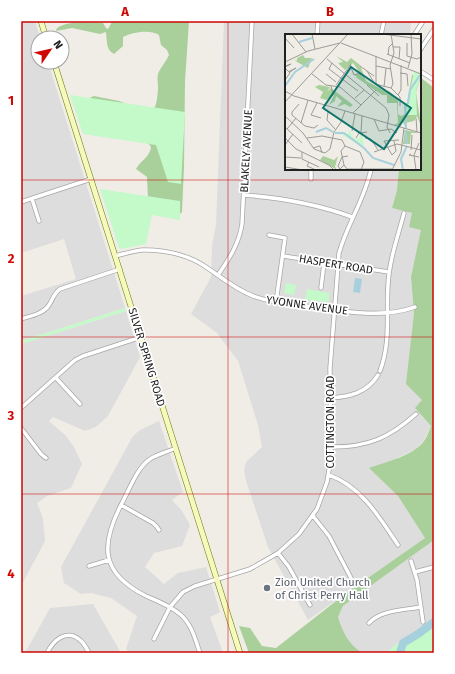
<svg xmlns="http://www.w3.org/2000/svg" width="455" height="674" font-family="'Fira Sans',sans-serif">
<style>
.residential{fill:#dedddd}
.forest{fill:#a9cf9b}
.park{fill:#c4f9ca}
.water{fill:#a7d0dd}
.lines{fill:none;stroke-linecap:round;stroke-linejoin:round}
.river{stroke:#a7d0dd;stroke-width:8}
.street-casing{stroke:#a7a7a7;stroke-width:5}
.secondary-casing{stroke:#697806;stroke-width:6}
.street{stroke:#fff;stroke-width:3.5}
.secondary{stroke:#f5f9bb;stroke-width:5}
.grid{fill:none;stroke:#ce0702;stroke-width:1;stroke-opacity:0.55}
.worship-dot{fill:#6b7280;stroke:#fff;stroke-width:1.5}
.labels{text-anchor:middle;stroke-width:3.5;stroke-linejoin:round;paint-order:stroke}
.street-label{font-size:11px;fill:#202020;stroke:#fff}
.worship-label{font-size:11px;fill:#5b616d;stroke:#fff;text-anchor:start}
.inset-river{fill:none;stroke:#a7d0dd;stroke-width:2}
.inset-road{fill:none;stroke:#9d9b97;stroke-width:1}
.view{fill:#0f766e;fill-opacity:0.15;stroke:#0f766e;stroke-width:2}
.inset-edge{fill:none;stroke:#202020;stroke-width:2}
.neatline{fill:none;stroke:#ce0702;stroke-width:1.5}
.grid-label{font-size:13px;text-anchor:middle;font-weight:bold;fill:#ce0702}
</style>
<rect width="100%" height="100%" fill="#f0ede6"/>
<path class="residential" d="M21,21H35L40,38H38V62H48L125,308L21,341V296L76,279L64,239L21,253Z
M224,21H411L410,35H286V169H399L397,190L392,208L412,213L422,230L411,277L414,313L411,344L422,401L415,408L431,426L424,440L416,449L391,461L369,468L398,496L425,538L308,620L268,547L246,481L244,471L246,462L262,447L258,425L238,361L217,333L191,314L211,277L212,245L216,225Z
M126,311L140,357L108,416L96,427L85,431L53,417L49,421L66,436L74,447L82,464L71,488L47,496L37,503L43,518L45,541L21,586V344Z
M159,421L183,492L172,500L182,511L190,525L182,546L154,553L145,567L164,584L178,573L206,567L220,612L210,617L223,653H129L126,649L137,616L111,598L91,593L81,594L64,583L61,567L133,436L140,430Z
M434,540V621L398,643L386,653H362L353,647L343,633L338,617L343,606Z
M93,604L121,653H25L50,608Z"/>
<path class="forest" d="M115,21L146,22L148,21H189L185,81L184,167L182,212L180,214L171,212L148,200L147,177L136,169C141,160 148,159 151,148L150,145L80,102L94,96L119,101L146,111L154,109C157,104 158,92 158,87C158,83 157,78 158,74C160,68 166,62 169,55L167,50L161,45L159,35C150,29 132,32 123,37V46L114,54C106,50 107,41 106,32L100,34L72,28L56,31L57,28C69,20 89,23 103,23L106,28L108,29L112,22Z
M420,77L434,88V540L343,606L338,617C343,633 348,643 362,653H249L239,626L250,628L262,646L276,648L345,594L425,538L398,496L369,468C386,462 413,456 424,441C427,437 429,431 431,426L415,408L422,400L406,384L414,313L411,277L421,230L409,227L412,213L392,208L397,190L399,169H420Z"/>
<path class="park" d="M70,95L185,112L181,184L168,182L156,145L83,134Z
M100,189L180,201V220L152,215L146,244L122,249L119,248Z
M286,283L296,285L294,295L284,293Z
M307,289L329,293V302L305,300Z
M125,308L126,311L21,344V341Z
M434,621V653H386L398,643Z"/>
<path class="water" d="M355,278L362,279L360,293L353,292Z"/>
<g class="lines">
<path class="river" d="M400,653L403,643L418,634L434,622"/>
<defs>
<path id="street" d="M317,35L318,21
M381,35L384,21
M414,35L422,23L421,21
M420,50L434,29
M420,71L434,80
M311,179V169
M244,195C282,198 317,204 352,217
M32,199L39,221
M21,202L91,179
M269,235L285,238L276,302
M115,256C124,254 133,251 142,250C163,249 189,255 206,267C221,277 235,289 253,296C272,303 292,304 312,307C346,311 381,319 415,307
M283,256L389,272
M218,275C229,259 239,244 242,224L252,21
M321,288L324,263
M21,319C31,316 43,314 49,305C53,299 54,293 60,289L120,269
M380,371C391,342 386,314 388,285C389,261 398,236 404,213
M56,378L80,404
M330,398C349,397 367,393 378,375
M21,408L75,360L83,356L141,337
M21,428L41,454L46,458
M332,447C368,447 389,438 416,414
M176,448C167,452 158,454 150,459C137,468 130,488 122,503C100,545 100,573 146,596C158,601 171,606 181,615C192,625 195,639 200,653
M329,475C361,486 380,518 398,545
M121,505L153,523L157,527L159,530
M313,516L329,536L351,578
M278,553L289,567L310,605
M411,561L417,580L423,622
M89,566L109,560
M415,572L434,567
M369,623C381,610 404,610 421,607
M154,639L170,607L183,592L195,586L250,569L278,553L299,534L317,509L327,482L331,458L330,368L339,253C347,224 365,199 371,169
M47,653C53,641 66,628 80,640C84,643 87,649 89,653"/>
<path id="secondary" d="M41,21L46,38
M54,62L240,653"/>
</defs>
<use href="#street" class="street-casing"/>
<use href="#secondary" class="secondary-casing"/>
<use href="#street" class="street"/>
<use href="#secondary" class="secondary"/>
</g>
<path class="grid" d="M228,21V653M21,180H434M21,337H434M21,494H434"/>
<circle class="worship-dot" cx="267" cy="588" r="4"/>
<g class="labels">
<g class="street-label">
<text transform="translate(246 151) rotate(-87)" y="4">BLAKELY AVENUE</text>
<text transform="translate(336 264) rotate(9)" y="4">HASPERT ROAD</text>
<text transform="translate(307 305) rotate(8)" y="4">YVONNE AVENUE</text>
<text transform="translate(147 357) rotate(73)" y="4">SILVER SPRING ROAD</text>
<text transform="translate(330 422) rotate(-90)" y="4">COTTINGTON ROAD</text>
</g>
<g class="worship-label">
<text x="275" y="586">Zion United Church<tspan x="275" dy="13">of Christ Perry Hall</tspan></text>
</g>
</g>
<g transform="translate(285 34)">
<rect width="136" height="136" fill="#f0ede6"/>
<path d="M18,21L20,24H27L23,34L12,28L9,25L12,27V24ZM51,22L62,28L66,24L75,31L81,47L102,58L104,57L113,65V80L116,82L120,80L127,41L136,42L131,58L136,92L132,82L129,87L120,89L121,94L118,88L114,92L109,91L113,89L112,69H102V61H97L72,44L70,41L75,39L68,29L60,36L53,29L58,28ZM34,51L45,53L42,58L46,54L68,71L65,73L60,70L52,73L57,67L51,62L50,67L44,71L49,61L41,66L35,64L38,58L30,53ZM120,96L135,99H126L125,110H118ZM38,122L49,126L53,122L50,133L52,136L35,126Z" fill="#a9cf9b"/>
<path d="M129,37L136,41L131,57L132,81H120ZM74,82L67,103L73,106L77,99L79,111L75,112L58,101L49,99L63,100L64,96L67,101Z" fill="#c4f9ca"/>
<path class="inset-river" d="M14,8L27,4M0,52L10,38L29,25M121,94L120,71L123,69L125,56L135,41M120,96L122,110M31,98L41,94L48,98M50,99H59L79,114L88,124L109,131M118,136L116,125L122,112"/>
<path class="inset-road" d="M7,0L21,18M27,0L30,15M97,0L136,5M106,0L109,19L105,31L108,50L106,54M0,4L9,14M56,9L136,40M122,9V22L132,25L136,23M108,13H115L114,25M102,20L125,29M103,21L104,13L107,10M91,22V51M42,25L101,74L104,81L102,93L105,99M0,28L23,17L55,9M47,29L44,35L73,57M65,31L69,41L75,39M0,32L6,30L0,33M75,32L89,42M91,32L106,35M0,34L5,39L0,46M123,34L127,20L126,0M4,37L6,38V37L11,34L5,37M82,37L90,50L106,54M115,39L122,40L123,52M27,40L41,51L55,53L76,71M41,40L51,48M51,51L66,30M82,51L94,62M99,53L101,34M106,54L115,63V72M0,57L9,62L136,99M113,61L116,56V31M45,64L48,60L46,52M70,64L79,56M0,68L63,0M32,69L26,81L36,84M14,70L7,78V81L20,92L29,94L33,91M43,78L42,86L50,95M68,79L91,56M0,82L18,99L29,115L40,119L45,115M131,84L132,98M89,85L94,97L106,95L112,99M16,89L23,66M0,93L17,109M2,95L11,84M67,97L70,80M76,98L77,82M0,104L11,115L44,131L49,136M22,104L37,102L57,106L60,112M71,104L74,99L82,98M80,104L86,105L93,116M109,107L111,117L107,121L99,107L114,106M0,111L8,100M60,112L56,117L59,131L62,135H107M60,112L75,118L79,128L76,136M28,114L35,112L37,119M45,115L49,98L56,88L60,77M126,116L127,101M17,118V125L34,133M89,118L112,110L136,116M126,120L124,121L134,123M0,123L16,124M24,128L22,132L31,136M59,131L55,135L53,132L57,123L63,122M0,133L18,136M107,136L116,118L119,94M131,136L129,121L134,109"/>
<path class="view" d="M66,33L126,74L99,115L38,74Z"/>
<rect width="136" height="136" class="inset-edge"/>
</g>
<rect width="455" height="674" fill="none" stroke="#ffffff" stroke-width="44"/>
<g transform="translate(50 50) rotate(56)"><circle r="19" fill="#ffffff" stroke="#a6a6a6"/>
<path d="M0-3L7 15L0 10L-7 15Z" fill="#ce0702"/>
<text y="-6" font-size="11" font-weight="bold" text-anchor="middle" fill="#202020">N</text>
</g>
<rect x="22" y="22" width="411" height="630" class="neatline"/>
<g class="grid-label">
<text x="125" y="16">A</text>
<text x="330" y="16">B</text>
<text x="11" y="105">1</text>
<text x="11" y="263">2</text>
<text x="11" y="420">3</text>
<text x="11" y="578">4</text>
</g>
</svg>
